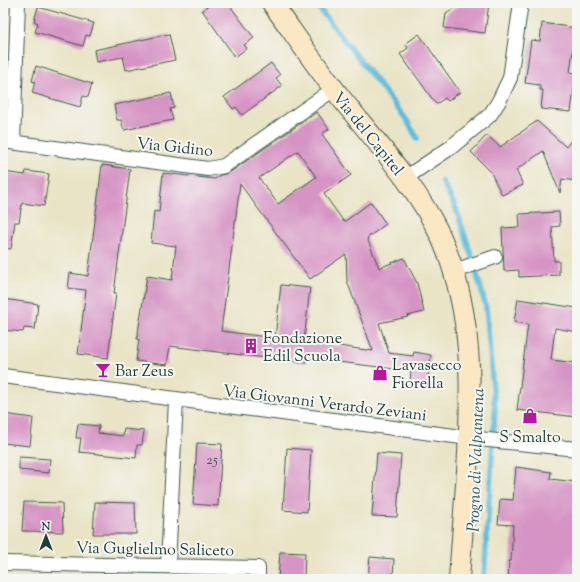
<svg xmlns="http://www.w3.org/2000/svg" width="580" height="582" font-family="'Sorts Mill Goudy',serif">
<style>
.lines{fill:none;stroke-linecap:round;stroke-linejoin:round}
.stream{stroke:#5fbddd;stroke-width:5.5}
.building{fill:#d694c4;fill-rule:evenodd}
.street-casing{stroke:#3d564a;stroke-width:16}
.secondary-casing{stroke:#3d564a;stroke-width:22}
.street{stroke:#fff;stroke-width:14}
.secondary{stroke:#fae7c3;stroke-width:20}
.labels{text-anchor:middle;stroke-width:4;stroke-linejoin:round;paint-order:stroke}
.number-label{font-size:14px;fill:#4d5358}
.street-label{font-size:16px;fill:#1f3d34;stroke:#f6f6f2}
.poi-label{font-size:16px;fill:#1f3d34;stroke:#f6f6f2;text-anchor:start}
.water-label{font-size:17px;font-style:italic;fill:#2f5d5e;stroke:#f6f6f2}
</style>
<rect width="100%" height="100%" fill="#f6f6f2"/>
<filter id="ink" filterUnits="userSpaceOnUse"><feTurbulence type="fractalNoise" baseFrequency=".025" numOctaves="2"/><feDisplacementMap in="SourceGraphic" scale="8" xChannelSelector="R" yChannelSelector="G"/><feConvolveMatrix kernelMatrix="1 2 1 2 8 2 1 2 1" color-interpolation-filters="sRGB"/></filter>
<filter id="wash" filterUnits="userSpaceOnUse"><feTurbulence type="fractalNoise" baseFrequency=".012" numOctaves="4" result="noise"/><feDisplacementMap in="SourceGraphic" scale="16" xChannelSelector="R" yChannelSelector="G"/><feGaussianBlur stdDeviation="0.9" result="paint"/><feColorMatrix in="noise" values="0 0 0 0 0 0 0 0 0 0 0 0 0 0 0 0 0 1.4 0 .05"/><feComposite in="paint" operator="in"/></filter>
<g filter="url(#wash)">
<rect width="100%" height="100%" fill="#e9e4c6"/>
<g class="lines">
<path class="stream" d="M315,3L406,119L417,138
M442,181L455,206L472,257L486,307L495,410L484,579"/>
</g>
<g id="blocks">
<path class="building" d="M211,3H228L254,38L244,45L247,48L235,57L202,10Z
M462,3H489L485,33L444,28L446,14Z
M38,7L94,23L90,36L86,35L83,46L35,32L38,23L34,21Z
M542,23L576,28L570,72L576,73L571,112L541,109L543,90H540V85L525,83L531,40L540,41Z
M169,34L175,60L126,70L123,57L96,62L94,50Z
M419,34L460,92L448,101L445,98L436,104L400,54L408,48L405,44Z
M271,63L280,75L276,78L282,86L242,115L236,107L233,109L224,97Z
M36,66L92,84L88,97L83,96L80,107L32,93L35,82L32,81Z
M171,93L174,108L170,109L173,120L124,130L121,120H117L114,105Z
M317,112L329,129L322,134L351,175L324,194L344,222L371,202L386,224L367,238L379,268L404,258L417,283L424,312L407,316L408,317L379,323L389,353L413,356L414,352L431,355L427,385L410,383L411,371L306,358V363L170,346L167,365L136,361L139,339H137L147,276L172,280L176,246L151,243L154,211L159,212L163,173L215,179L220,175L229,173ZM298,151L316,177L278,204L259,178ZM240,184L310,279L346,254L347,281L373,351L304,341L310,288L281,285L275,338L221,331Z
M537,121L566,147L577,133L575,153L577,154V181L562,179L560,193L543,151L516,170L523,185L502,195L490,171L471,152L487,135L500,147Z
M102,165L130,169L114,293H116L108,358L78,354L86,290L68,288L70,273L88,276Z
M26,171L49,174L44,206L22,203L19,222H15L11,249L3,248V172L25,175Z
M559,212L560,226L552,227L554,261H559V275L519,277V270L504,271L502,228L520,227L519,214Z
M3,299L38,304L35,329L24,328L23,332L3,330Z
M518,299L577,308V332L555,328L551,360L577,363V417L517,410L528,324L514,322Z
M3,414L33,418L30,446L3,443Z
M78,424L99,426L98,433L123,436L124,429L144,431L142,445H137L136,458L79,452L81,438H76Z
M197,443L222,444L218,506L193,504Z
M287,448L311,450L307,512L283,510Z
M377,453L401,455L397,517L372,516Z
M19,457L50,459L49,473L19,470Z
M516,467L551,472L550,479L577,482V579H508L509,561H511L513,525L498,524L500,499L513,500Z
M24,502L62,503L63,532L22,531Z
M95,502L135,503L136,534H93Z
M280,552L305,553L304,579H278Z
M370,557L394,559L393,579H368Z"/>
</g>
</g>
<g filter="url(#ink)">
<use href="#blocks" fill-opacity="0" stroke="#3d564a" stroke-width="1"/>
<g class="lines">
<defs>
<path id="street" d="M3,141L208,169L224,166L334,89
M13,142L18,3
M405,178L450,148L490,115L499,101L510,78L521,3
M454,271L495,257
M3,376L469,438L577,449
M3,563L258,568V579
M168,565L176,400"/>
<path id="secondary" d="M272,3C295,35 317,68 341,98C376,142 416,185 440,235C474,310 472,391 467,471C464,507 462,543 459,579"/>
</defs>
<use href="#street" class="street-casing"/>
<use href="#secondary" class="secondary-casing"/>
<use href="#street" class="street"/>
<use href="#secondary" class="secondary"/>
</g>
</g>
<defs>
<symbol id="building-bare" viewBox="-9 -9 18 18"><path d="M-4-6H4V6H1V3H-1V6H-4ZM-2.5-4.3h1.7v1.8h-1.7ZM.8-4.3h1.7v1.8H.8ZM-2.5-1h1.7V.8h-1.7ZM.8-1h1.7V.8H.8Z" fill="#b5179e" stroke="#f6f6f2" stroke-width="2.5" paint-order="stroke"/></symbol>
<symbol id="bar-bare" viewBox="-9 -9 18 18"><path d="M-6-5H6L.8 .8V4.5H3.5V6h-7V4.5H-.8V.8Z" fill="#b5179e" stroke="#f6f6f2" stroke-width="2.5" paint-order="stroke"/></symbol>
<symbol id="shop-bare" viewBox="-9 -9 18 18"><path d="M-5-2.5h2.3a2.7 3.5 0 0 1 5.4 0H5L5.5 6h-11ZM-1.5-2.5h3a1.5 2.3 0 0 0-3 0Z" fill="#b5179e" stroke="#f6f6f2" stroke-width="2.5" paint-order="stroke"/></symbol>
</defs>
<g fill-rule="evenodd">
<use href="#building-bare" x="240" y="335" width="22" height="22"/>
<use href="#bar-bare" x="92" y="359" width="22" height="22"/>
<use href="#shop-bare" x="369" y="362" width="22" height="22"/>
<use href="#shop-bare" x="519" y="405" width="22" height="22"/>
</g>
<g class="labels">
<g class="number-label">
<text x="212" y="464">25</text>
</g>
<g class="street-label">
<text transform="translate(369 133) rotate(51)" y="6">Via del Capitel</text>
<text transform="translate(175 146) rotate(6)" y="6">Via Gidino</text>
<text transform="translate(325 402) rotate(7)" y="6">Via Giovanni Verardo Zeviani</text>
<text transform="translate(155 548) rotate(1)" y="6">Via Guglielmo Saliceto</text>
</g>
<g class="poi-label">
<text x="263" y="343">Fondazione<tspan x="263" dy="18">Edil Scuola</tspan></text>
<text x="392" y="370">Lavasecco<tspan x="392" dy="18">Fiorella</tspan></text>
<text x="115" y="376">Bar Zeus</text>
<text x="530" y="442" text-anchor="middle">S Smalto</text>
</g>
<g class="water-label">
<text transform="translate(475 460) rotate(-88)" y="6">Progno di Valpantena</text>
</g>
</g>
<rect width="580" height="582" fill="none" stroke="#f6f6f2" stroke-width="16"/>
<g transform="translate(46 536)" stroke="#f6f6f2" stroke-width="3" paint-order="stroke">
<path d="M0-3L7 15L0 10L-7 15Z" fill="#1f3d34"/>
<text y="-6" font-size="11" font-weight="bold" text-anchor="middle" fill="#1f3d34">N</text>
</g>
</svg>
